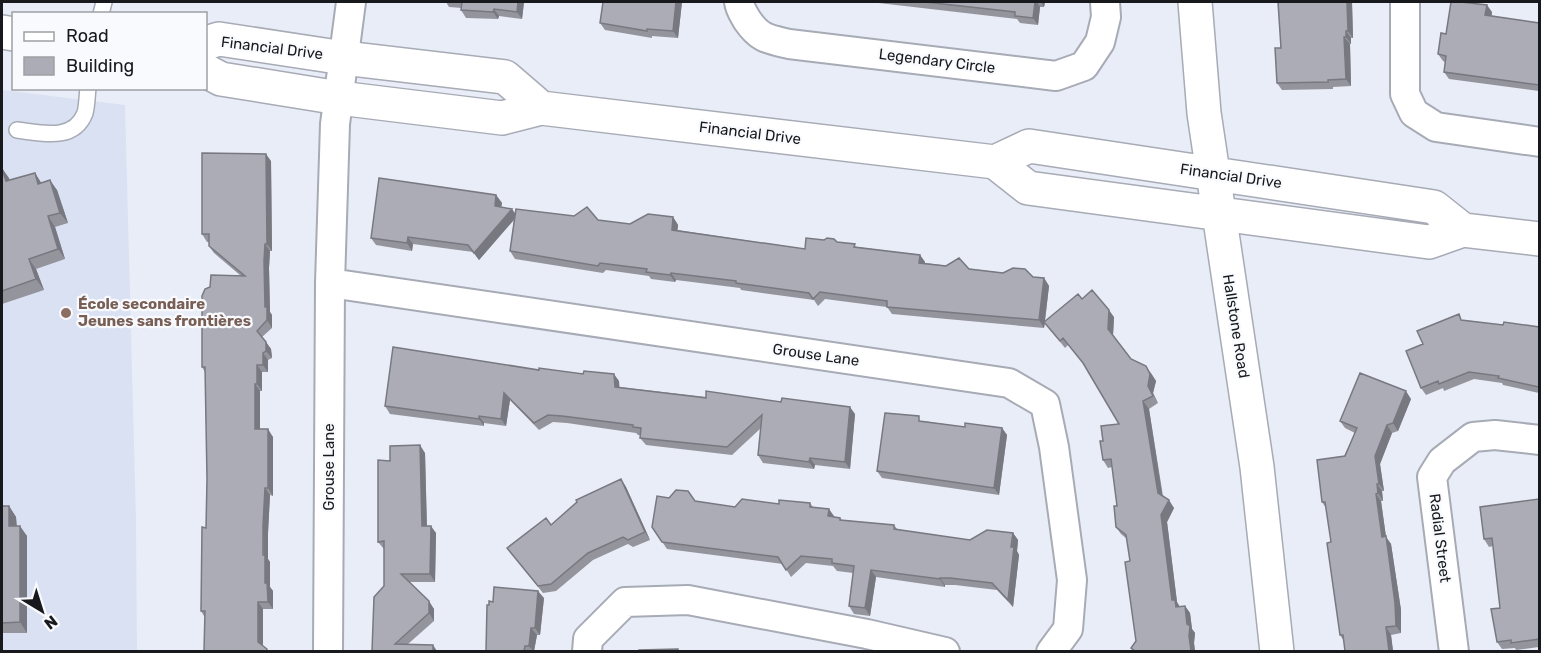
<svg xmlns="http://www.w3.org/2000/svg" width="1541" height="653" font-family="Rubik,sans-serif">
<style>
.built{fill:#dae1f2}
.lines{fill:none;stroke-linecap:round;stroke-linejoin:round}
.lane-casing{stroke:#a7abb5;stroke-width:18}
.street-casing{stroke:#a7abb5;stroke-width:32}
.secondary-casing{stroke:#a7abb5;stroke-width:36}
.lane{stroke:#fff;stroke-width:15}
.street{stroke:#fff;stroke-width:28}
.secondary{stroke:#fff;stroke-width:33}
.wall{fill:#94949d}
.shaded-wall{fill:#787880}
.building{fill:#acacb7;stroke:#787880;stroke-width:1.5}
.education-dot{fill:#8d6e63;stroke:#f8fafe;stroke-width:2}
.labels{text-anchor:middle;stroke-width:4.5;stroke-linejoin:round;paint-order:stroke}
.street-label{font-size:15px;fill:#18191c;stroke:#f8fafe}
.education-label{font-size:15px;font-weight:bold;fill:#785e54;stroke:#f8fafe;text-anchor:start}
</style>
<rect width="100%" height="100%" fill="#e9edf7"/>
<path class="built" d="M2,90L125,105L136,521L137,651L2,652Z"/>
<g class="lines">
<defs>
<path id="lane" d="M101,14L104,2
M17,130C41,133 74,142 85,113C87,106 87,96 88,88"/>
<path id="street" d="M739,2C740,9 743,13 747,20C760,39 768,39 789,44L1056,76L1084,66L1100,42L1106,17L1105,2
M1405,2V94L1414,113L1436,127L1540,142
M330,283L1009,383L1045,404L1054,447L1072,580L1068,629L1051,652
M328,652L330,283L335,124L351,2
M587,652L588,639L625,602L688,600L867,634L945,652
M1454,652L1432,477L1442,461L1473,437L1495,435L1540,440"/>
<path id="secondary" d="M1195,2L1204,113L1257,467L1277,652
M2,32L14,34
M206,43L219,39L344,58L505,77L541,108
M206,71L221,79L339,98L502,118L541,108L995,162L1028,188L1429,242L1463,230L1540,239
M995,162L1029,146L1434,207L1463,230"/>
</defs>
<use href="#lane" class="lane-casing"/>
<use href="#street" class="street-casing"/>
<use href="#secondary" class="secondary-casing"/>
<use href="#lane" class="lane"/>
<use href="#street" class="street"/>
<use href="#secondary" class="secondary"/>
</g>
<path class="wall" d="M446,2H524L522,19L499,16L498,19L466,18L461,10L462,8L449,7Z
M603,2H682L678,38L652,36V38L605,30L600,23Z
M870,2H1045L1044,7H1040L1038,25L1020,23L1017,19Z
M1278,2H1352L1353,38H1351V44H1350L1351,86L1333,87V89L1282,90L1277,83L1281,48Z
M1492,12L1491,16L1539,23V91L1449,79L1444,72L1445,62L1443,61L1438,54L1446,34Z
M271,161L272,251H270L269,268L270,312L272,315V328L262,337L271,349L272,358L268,360V372H262V391H260V429L273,437V496L270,495L268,533V559L270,562V587L273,591V609H263L204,616L201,611L206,528L207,479L205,372L202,367L241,276L214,253L209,246V242H207L202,234Z
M2,168L9,181L35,173L41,183L57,190L68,223L55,227L65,259L36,269L44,290L2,304Z
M496,195L502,203L501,207L515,213L598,220L630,224L673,217L678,225L677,230L805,249L837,242L857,247L920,255L925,262V263L1044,278L1049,286L1045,321L1082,299L1114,317L1113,335L1131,359L1151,373L1156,381L1153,393L1158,403L1149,409L1163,496L1174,508L1167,522L1177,602L1179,607L1185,606L1190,613L1192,629L1195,633L1194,643L1195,651H1133L1131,648L1136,641L1130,561L1127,539L1121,534L1116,527L1117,506L1112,467L1108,468L1103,460V441L1119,424L1086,366L1068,345L1065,348L1045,323L1044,328L892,314L887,307L825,299L818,306L814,300L741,290L740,288L676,280L675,282L651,279L649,276L606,270L603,273L515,259L510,251L514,220L479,260L473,252L413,244L412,251L376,245L371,238Z
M1463,320L1503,325L1539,327V393L1503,385L1502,383L1474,379L1444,391L1443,388L1426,395L1421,388L1423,344Z
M539,370L619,381V387L855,414L850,469L815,465L814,469L763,463L758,455L761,428L732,455L646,445L640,438L641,435H638L636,433L567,423L553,422L539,430L510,400L506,426L484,423V426L390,414L385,406Z
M1411,399L1398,431L1392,433L1380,464L1384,491H1382L1383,501H1381L1386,537L1391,544L1401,610V633L1391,635L1393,651H1345L1344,641L1340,635L1331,542L1326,508L1322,502L1355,433L1345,428L1340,421Z
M923,421L965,427L1002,428L1007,435L999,495L882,478L877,471Z
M425,453L427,526L436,533L435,582H408L434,609V621L408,644L372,651L384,586V549L378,542L390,461Z
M621,479L626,487L650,540L633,547L628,544L593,560L556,591L543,593L507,548L551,525Z
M1539,499V647L1516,650L1515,648L1502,649L1497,642L1500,608L1493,546L1489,547L1484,539Z
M695,501L735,507L810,503L813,507L834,517L840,518L842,520L894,525L898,530L970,540L1013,533L1018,540L1017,551L1019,555L1013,607L997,590L955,585H945V587L876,577L870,616L854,614L849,606L853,573L837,571L833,566L806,563L791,577L783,564L667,549L652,527Z
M2,506H9L16,517L17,526L27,536V633H2Z
M544,598L540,635H537L534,651H486Z"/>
<path class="shaded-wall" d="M518,2H524L522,19L517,12Z
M676,2H682L678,38L673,31Z
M1035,2H1037L1040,7L1038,25L1033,18Z
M1041,2H1045L1044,7Z
M1347,2H1352L1353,38L1348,31Z
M1487,5L1492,12L1491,22L1485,15Z
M494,9L499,16L498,19L493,12Z
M1346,31L1351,38V44L1346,37Z
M1344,37L1350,44L1351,86L1346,79Z
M266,154L271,161L272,251L267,244Z
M2,168L9,178L13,192L6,181Z
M35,173L42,184H38Z
M50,180L57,190L68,223L60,213Z
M496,195L502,203L500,214L495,206Z
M512,209L517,216L479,260L474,253Z
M48,216L55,227L65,259L58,249Z
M673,217L678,225L677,237L672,230Z
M408,237L413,244L412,251L407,243Z
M265,244L270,251L269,268L270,312L272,315V328L267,320L265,307L264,261Z
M920,255L925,262L924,270L919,263Z
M29,259L36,269L44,290L36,279Z
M671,273L676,280L675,282L670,275Z
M1044,278L1049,286L1044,328L1039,320Z
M1109,310L1114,317L1113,336L1108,329Z
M266,342L271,349L272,358L266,351Z
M263,353L268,360V372L263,365Z
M257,365L262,372V391L257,384Z
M1146,366L1156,381L1153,393L1158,403L1148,386Z
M614,374L619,381L620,394L615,387Z
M255,384L260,391V437L255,429Z
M1406,391L1411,399L1398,431L1393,423Z
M504,393L510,400L506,426L501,419Z
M1143,401L1149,409L1163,500L1158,493Z
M850,407L855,414L850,469L845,462Z
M479,416L484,423V426L479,419Z
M1387,425L1392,433L1380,464L1384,491L1379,484L1375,456Z
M1002,428L1007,435L999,495L994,488Z
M268,429L273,437V496L268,488Z
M420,445L425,453L427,533L422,526Z
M810,458L815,465L814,469L809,462Z
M621,479L626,487L650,540L645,532Z
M1377,484L1382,491L1383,501L1378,493Z
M265,488L270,495L268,533V559L270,562V587L273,591V609L268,602L265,583L263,526Z
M1376,494L1381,501L1386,537L1391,544L1401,610V633L1396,626Z
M1169,500L1174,508L1167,522L1177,602L1180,607H1176L1172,600L1161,515Z
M9,506L16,517L17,537L9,526Z
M829,509L834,516L833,523L828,516Z
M20,526L27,536V633L20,622Z
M431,526L436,533L435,582L430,574Z
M1013,533L1018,540L1017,551L1019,555L1013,607L1008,600Z
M871,570L876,577L870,616L865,608Z
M940,578L945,585V587L940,579Z
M538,591L544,598L540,635L535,628Z
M429,601L434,609V621L429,613Z
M258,602L263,609V649L258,642Z
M1185,606L1190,613L1192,629L1195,633L1194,643L1195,651H1191Z
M1386,627L1391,635L1393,651H1389Z
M531,628L537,635L534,651H533L529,646Z
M433,645L437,651H433Z"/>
<path class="building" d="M462,2H518L517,12L494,9L493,12L461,10Z
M603,2H676L673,31L647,29V31L600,23Z
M925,2H1035L1033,18L1015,16V12Z
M1278,2H1347L1348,31H1346V37H1344L1346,79L1328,80V82L1277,83L1275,48H1281Z
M1451,2H1461L1487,5L1485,15L1539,23V85L1444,72L1446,56L1438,54L1441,33L1446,34Z
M202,153L266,154L267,244H265L264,261L265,307H267V320L257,331L266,342V351L263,353V365H257V384H255V429H268V488H265L263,526V555H265V583H267L268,602H258V642L267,649V651H204L205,611H201L202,527L206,528L207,479L205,367H202V296L205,289L210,287L211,275L245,276L209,246V234H202Z
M2,169L6,181L35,173L38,184L50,180L60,213L48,216L58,249L29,259L36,279L2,291Z
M379,178L496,195L495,206L512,209L474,253L468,245L408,237L407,243L371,238Z
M587,207L598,220L630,224L648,214L673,217L672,230L805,249L806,238L824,240L827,238L834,239L837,242L855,244L854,247L920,255L919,263L946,266L959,258L969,269L1003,273L1013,268L1025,269L1033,277L1044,278L1039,320L887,307V301L820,292L813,299L809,293L736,283V281L671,273L670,275L646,272L647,269L600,263L598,266L510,251L516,209L574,216Z
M1092,290L1109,310L1108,329L1131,359L1146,366L1150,374L1148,386L1153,396L1143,401L1158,493L1169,500L1161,515L1172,600H1175L1176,607L1185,606L1187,624L1190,626L1189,636L1191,651H1135L1131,648L1136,641L1125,562L1130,561L1126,535L1116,527L1114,506H1117L1111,459L1103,460L1100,441H1103L1101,426L1119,424L1083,363L1063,338L1060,341L1044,322L1078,294L1082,299Z
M1459,314L1461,320L1503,325L1504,322L1539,327V387L1498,378L1499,376L1469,372L1439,384L1438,381L1421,388L1406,351L1423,344L1417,331Z
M393,347L539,370V368L583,374L584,371L614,374L615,387L706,398V391L781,402L782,398L850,407L845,462L810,458L809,462L758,455L762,415L727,447L640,438L641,428L633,427V425L562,416L548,415L534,423L504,393L501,419L479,416V419L385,406Z
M1360,373L1406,391L1393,423L1387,425L1375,456L1379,484H1377L1378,493L1376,494L1382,537L1386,536L1395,603L1396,626L1386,627L1389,651H1345L1343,635H1340L1327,543L1331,542L1325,502H1322L1317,460L1345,456L1357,428L1340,421Z
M885,413L919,416V421L965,427V423L1002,428L994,488L877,471Z
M420,445L422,526H431L430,574H401L429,601V613L395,644L433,645V651H372L374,597L384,586V541L378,542V460L390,461V446Z
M621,479L645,532L628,540L623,537L588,553L551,584L538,586L507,548L546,518L551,525L577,502L576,500Z
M676,490L688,491L695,501L735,507L742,499L779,504V500L810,503V507L829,509L828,516L840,518V520L894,525V529L970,540L987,530L1013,533L1011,547H1014L1008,600L992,583L950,578H940V579L871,570L865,608L849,606L854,566L832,563V559L801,556L786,570L778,557L662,542L652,527L657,496L669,498Z
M1539,499V639L1511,643V640L1497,642L1491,609L1500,608L1492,538L1484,539L1480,507Z
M2,506H9V526H20V622L2,623Z
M494,587L538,591L535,628H531L529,646H525L524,651H486L487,605H489V601L493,602Z
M678,649V651H700H639V650Z"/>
<circle class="education-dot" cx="66" cy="313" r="6"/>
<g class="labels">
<g class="street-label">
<text transform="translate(272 48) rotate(7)" y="5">Financial Drive</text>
<text transform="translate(937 61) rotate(7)" y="5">Legendary Circle</text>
<text transform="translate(750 133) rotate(7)" y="5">Financial Drive</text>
<text transform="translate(1231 176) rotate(8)" y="5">Financial Drive</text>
<text transform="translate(1236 326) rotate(81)" y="5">Hallstone Road</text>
<text transform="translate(816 355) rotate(8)" y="5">Grouse Lane</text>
<text transform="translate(329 467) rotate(-90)" y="5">Grouse Lane</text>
<text transform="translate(1440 538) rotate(83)" y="5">Radial Street</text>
</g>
<g class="education-label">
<text x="78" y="309">École secondaire<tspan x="78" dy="17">Jeunes sans frontières</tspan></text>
</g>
</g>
<rect width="1541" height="653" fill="none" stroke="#18191c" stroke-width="6"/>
<rect x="12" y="12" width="195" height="78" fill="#f8fafe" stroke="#9ea0a4" stroke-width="1.5"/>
<rect x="24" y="32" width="30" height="9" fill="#ffffff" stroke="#9ea0a4" stroke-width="1.5"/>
<text x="66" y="42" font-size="18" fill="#18191c">Road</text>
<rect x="24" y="57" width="30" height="18" fill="#acacb7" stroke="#9ea0a4" stroke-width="1.5"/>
<text x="66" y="72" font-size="18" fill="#18191c">Building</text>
<g transform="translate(42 611) rotate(142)" stroke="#f8fafe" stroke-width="4.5" paint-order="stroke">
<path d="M0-4.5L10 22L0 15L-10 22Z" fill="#18191c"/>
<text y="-9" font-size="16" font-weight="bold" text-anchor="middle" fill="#18191c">N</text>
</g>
</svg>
